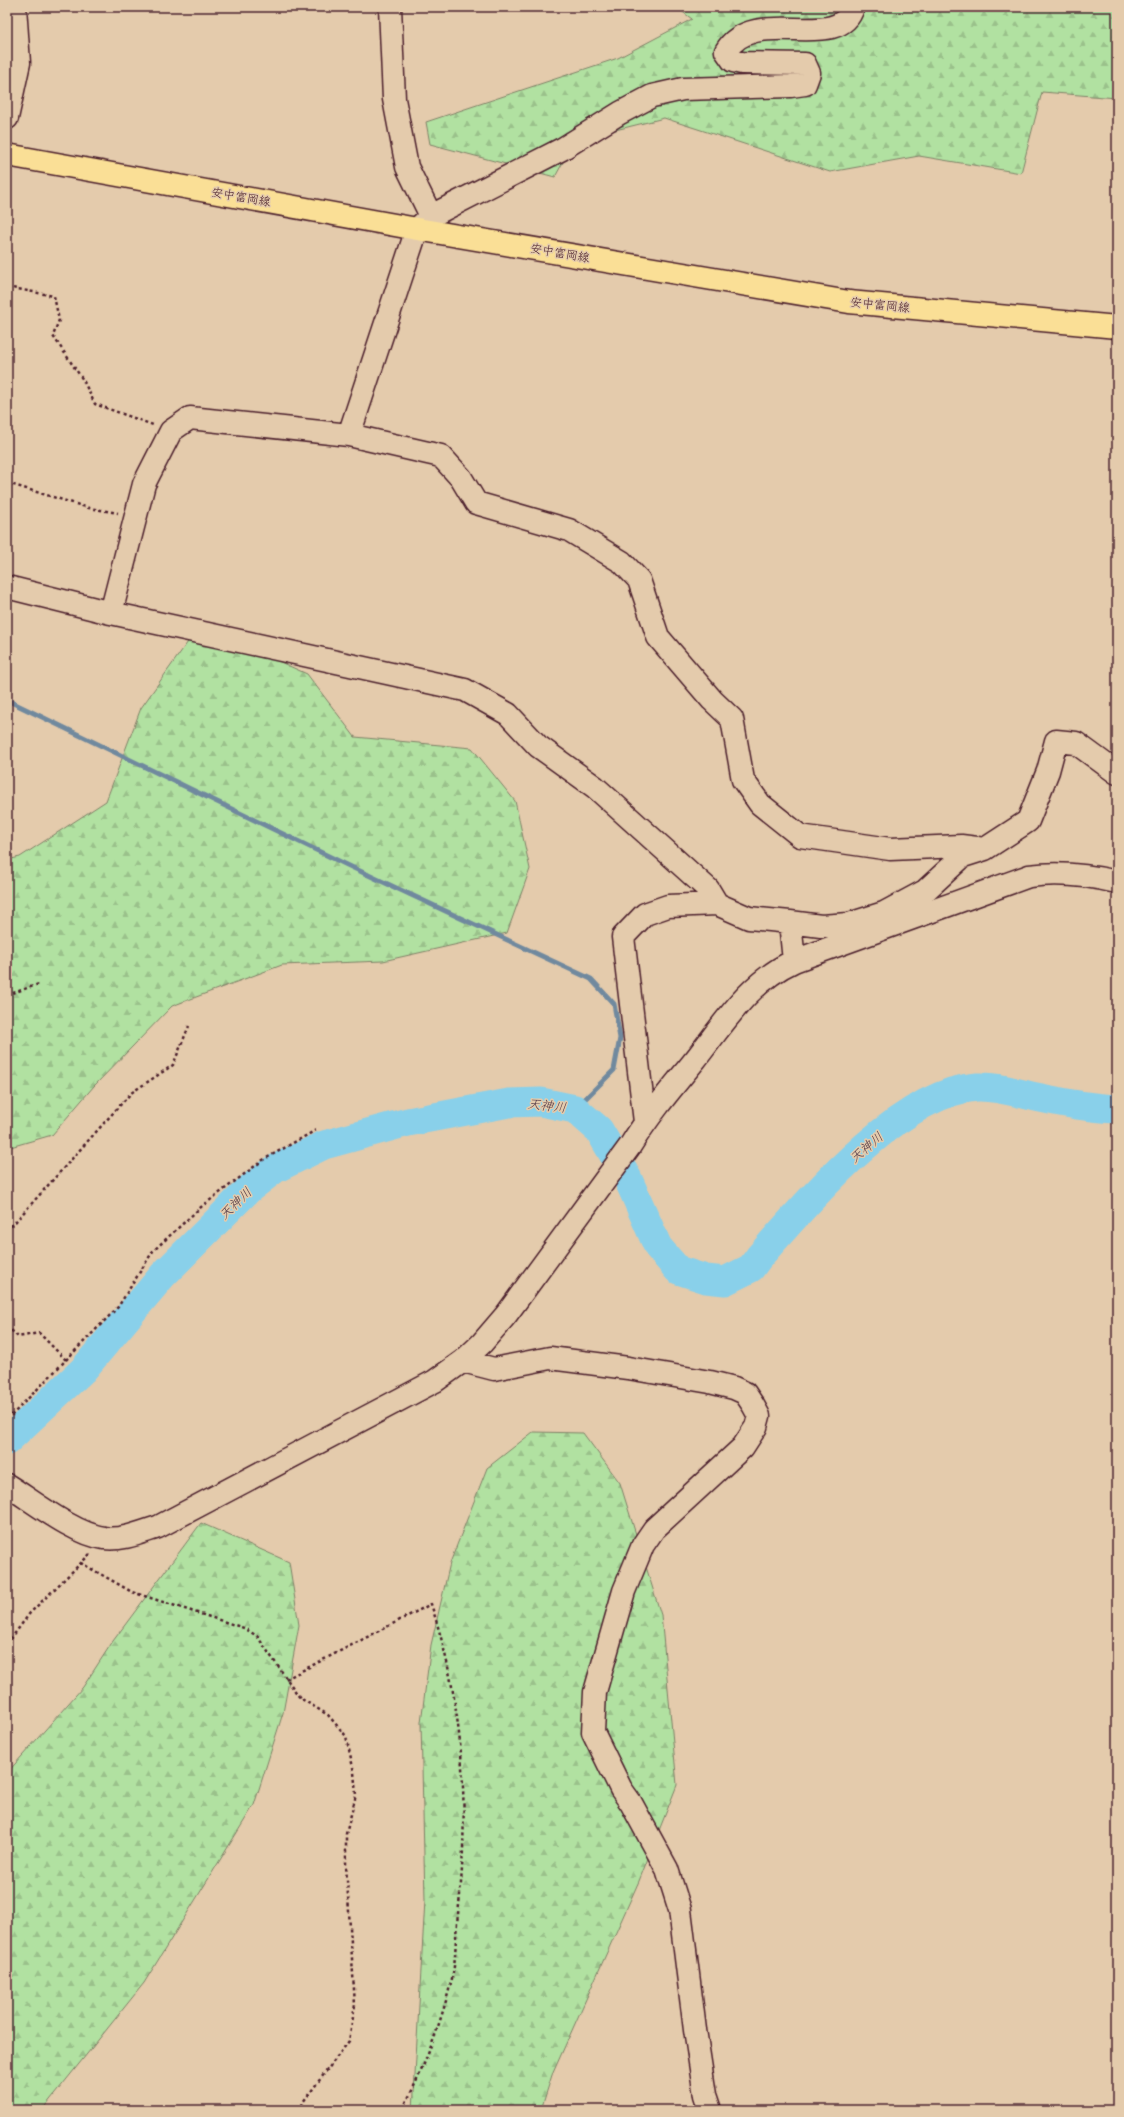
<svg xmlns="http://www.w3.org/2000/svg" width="1124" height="2117" font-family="Sriracha,'Klee One',sans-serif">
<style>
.forest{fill:url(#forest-firs);stroke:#7e8066}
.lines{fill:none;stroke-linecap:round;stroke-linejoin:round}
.stream{stroke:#70899e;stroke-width:5}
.river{stroke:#89d0ea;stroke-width:29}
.minor-casing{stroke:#4a1f2b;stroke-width:25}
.major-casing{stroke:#4a1f2b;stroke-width:25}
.path{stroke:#4a1f2b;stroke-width:2.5;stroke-dasharray:3 3;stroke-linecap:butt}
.minor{stroke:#e4cbac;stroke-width:22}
.major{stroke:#fadf96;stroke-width:22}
.labels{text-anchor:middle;stroke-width:3;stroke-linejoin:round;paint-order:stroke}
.street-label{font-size:12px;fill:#4a1f2b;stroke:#e4cbac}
.water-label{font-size:13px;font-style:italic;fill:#533a48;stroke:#e4cbac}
</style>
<defs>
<pattern id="forest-firs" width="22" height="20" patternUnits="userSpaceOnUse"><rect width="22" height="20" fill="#b1e1a1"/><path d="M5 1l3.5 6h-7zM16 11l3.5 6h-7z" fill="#9ac18b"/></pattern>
</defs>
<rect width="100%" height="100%" fill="#e4cbac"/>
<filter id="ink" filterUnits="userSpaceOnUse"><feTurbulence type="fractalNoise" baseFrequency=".025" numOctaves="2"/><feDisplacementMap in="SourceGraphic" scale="8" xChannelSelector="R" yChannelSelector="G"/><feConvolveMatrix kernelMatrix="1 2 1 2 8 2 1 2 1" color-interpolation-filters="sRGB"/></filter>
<g filter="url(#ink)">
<path class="forest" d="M676,7H1117V98L1042,92L1021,173L919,156L830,172L664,118L575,140L555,177L430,144L426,122L618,58L692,19Z
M190,639H229L307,674L355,737L472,748L515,801L530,869L507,933L383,961L282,965L172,1006L94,1086L52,1135L7,1148V860L20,857L106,801L141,708Z
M533,1432L583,1433L620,1483L661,1615L677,1785L639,1881L552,2075L541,2110H413L425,1900L421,1722L431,1645L450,1563L487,1468Z
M201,1523L289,1562L299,1625L283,1713L254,1805L144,1983L42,2110H7V1773L83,1687L113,1641Z"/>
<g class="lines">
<path class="stream" d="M7,700L347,865L591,979L614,1004L620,1038L614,1070L575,1109"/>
<path class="river" d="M7,1441L83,1370L163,1275L249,1189L275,1169L324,1145L408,1122L509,1103L541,1102L575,1109L599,1130L628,1179L658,1247L678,1270L706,1279L725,1281L751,1268L759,1257C808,1202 899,1092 977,1087C997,1086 1017,1093 1036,1097C1064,1103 1089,1108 1117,1109"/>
<defs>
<path id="minor" d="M390,7L394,99L407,167L431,216
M7,118L19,63L15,7
M349,435L441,456L461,478L476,503L569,530L622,562L639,580L658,637L712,700L732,719L743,780L760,804L800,836L890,849L961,846L985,849
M7,587L111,613L465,690L508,714L538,746L595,787L708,889L717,904
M111,613L144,484L171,431L190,418L349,435L417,229L431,216L562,149L620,113L652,96L683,89L791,86L805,84L809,73L805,64L742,63L733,61L726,51C753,4 840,54 853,7
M790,922L821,926L849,924L884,913L925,891L963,856L985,849L1028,821L1048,771L1056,741L1076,743L1117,773
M645,1122L623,937L645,914L668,906L717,904L749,918L790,922L794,961
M463,1361L494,1369L550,1358L628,1368L710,1382L734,1388L745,1393L753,1405L759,1416L756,1427L743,1447L654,1529L643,1545L624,1591L595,1692L593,1732L621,1789L631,1803L667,1869L680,1910L695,2030L705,2095L710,2110
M7,1485C33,1501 74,1534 104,1538C121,1541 142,1532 158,1527L435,1381L463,1361L482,1343L506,1315L630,1146C649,1115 672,1088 695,1060C724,1023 750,981 794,961L1029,876C1060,872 1087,875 1117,882"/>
<path id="major" d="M7,155L417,229L849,302L1117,327"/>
</defs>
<use href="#minor" class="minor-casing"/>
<use href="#major" class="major-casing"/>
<path class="path" d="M7,181L8,174
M7,287L54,296L59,320L53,336L83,380L95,404L153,425
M7,483L89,508L118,513
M7,995L39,984
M7,1231L131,1093L173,1065L189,1026
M7,1326L18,1337L39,1333L66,1360
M7,1420L118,1307L153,1251L201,1207L263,1160L316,1130
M90,1554L81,1563L132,1592L244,1628L257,1636L300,1698L328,1715L346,1736L354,1772L356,1795L346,1834V1865L355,2005L349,2041L303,2102L301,2110
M7,1644L30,1613L81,1563
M286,1679L431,1604C465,1708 470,1815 457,1923C455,1944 456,1967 450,1986C439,2029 423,2071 402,2110"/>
<use href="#minor" class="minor"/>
<use href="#major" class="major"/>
</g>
</g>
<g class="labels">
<g class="street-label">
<text transform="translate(241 197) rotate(10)" y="4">安中富岡線</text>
<text transform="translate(560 253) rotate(10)" y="4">安中富岡線</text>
<text transform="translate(880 305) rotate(6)" y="4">安中富岡線</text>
</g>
<g class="water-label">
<text transform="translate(547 1105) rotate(6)" y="5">天神川</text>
<text transform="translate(866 1147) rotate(-41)" y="5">天神川</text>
<text transform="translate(235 1203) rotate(-44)" y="5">天神川</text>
</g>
</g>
<rect width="1124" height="2117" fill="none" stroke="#e4cbac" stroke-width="24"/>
<rect x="12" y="12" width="1100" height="2093" fill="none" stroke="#4a1f2b" stroke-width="1.5" filter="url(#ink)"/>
</svg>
